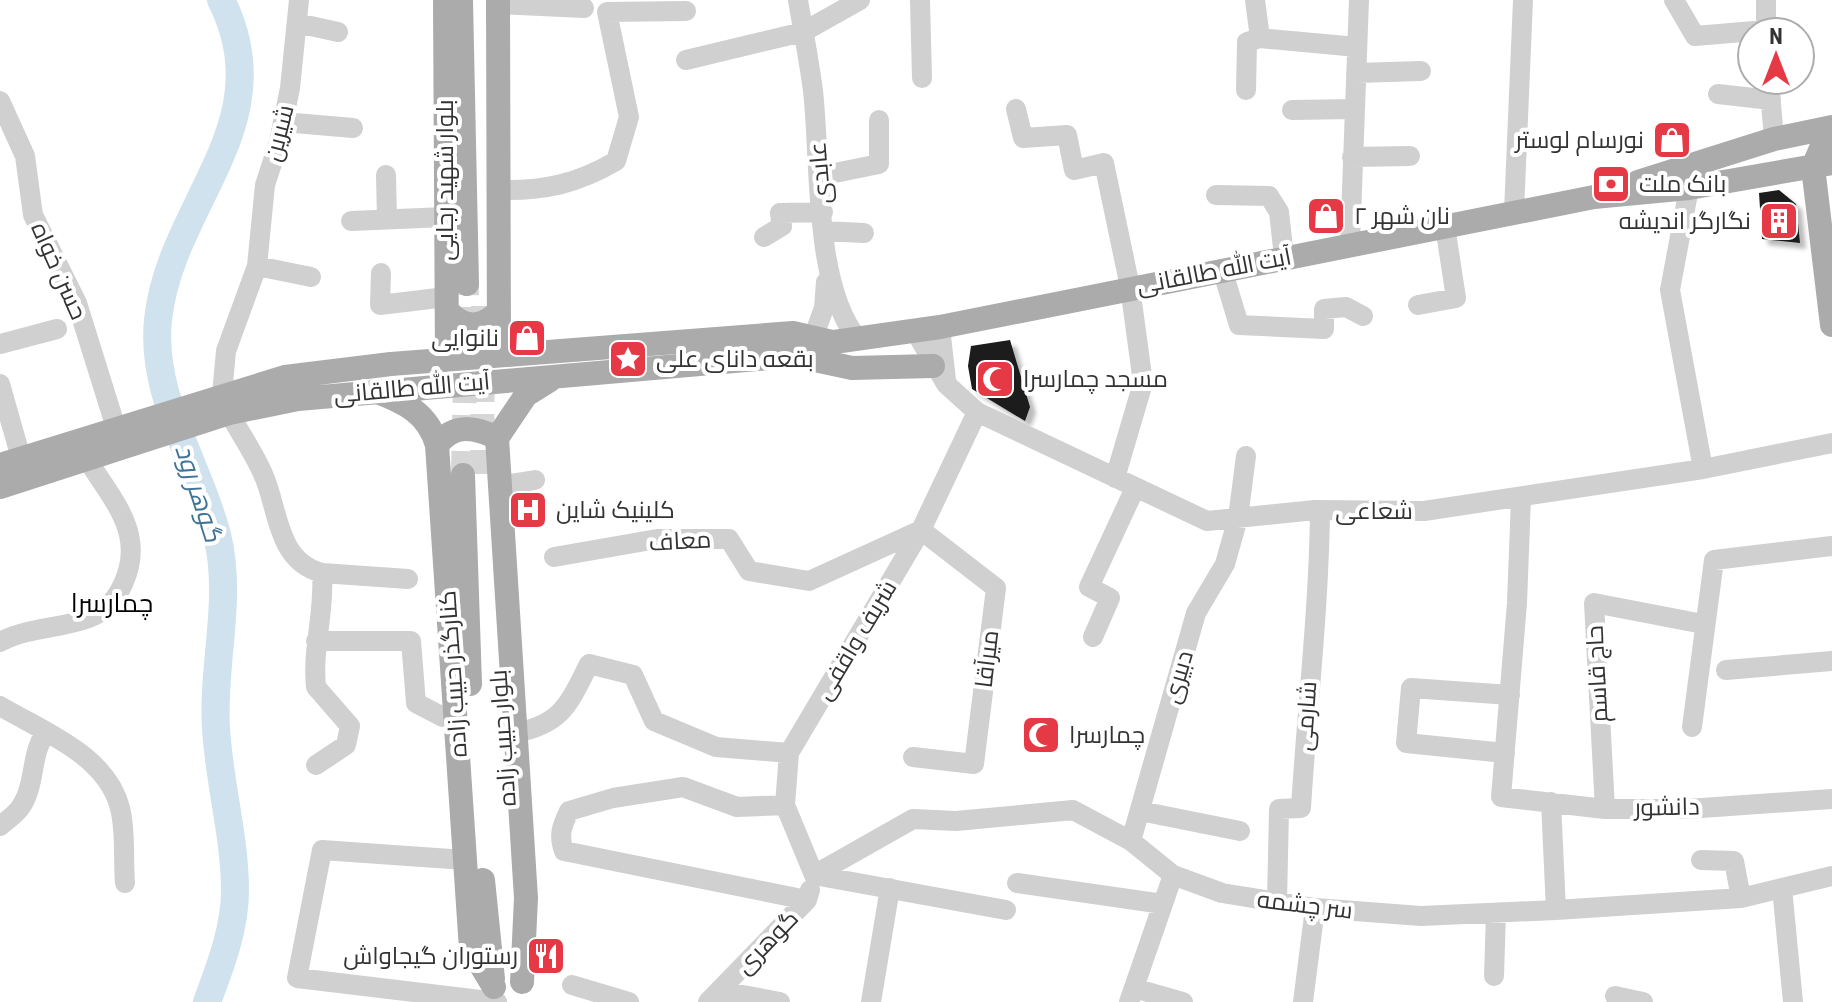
<svg xmlns="http://www.w3.org/2000/svg" width="1832" height="1002" font-family="'Roboto Condensed',Cairo,sans-serif">
<style>
.lines{fill:none;stroke-linecap:round;stroke-linejoin:round}
.river{stroke:#cfe2ee;stroke-width:28}
.building{fill:#1a1a1a;filter:url(#shadow)}
.major-tunnel{stroke:#d6d6d6;stroke-width:24;stroke-dasharray:24 12;stroke-linecap:butt}
.minor{stroke:#d0d0d0;stroke-width:20}
.major{stroke:#ababab;stroke-width:24}
.labels{text-anchor:middle;stroke-width:8;stroke-linejoin:round;paint-order:stroke}
.street-label{font-size:24px;fill:#333;stroke:#fff}
.poi-label{font-size:24px;fill:#333;stroke:#fff;text-anchor:start}
.water-label{font-size:26px;font-style:italic;fill:#3f7597;stroke:#fff}
.neighbourhood-label{font-size:26px;fill:#000;stroke:#fff}
</style>
<defs>
<filter id="shadow"><feDropShadow dx="6" dy="6" stdDeviation="2" flood-color="#0004"/></filter>
</defs>
<rect width="100%" height="100%" fill="#fff"/>
<g class="lines">
<path class="river" d="M207,1002C220,967 235,929 235,891C235,836 219,783 216,728C212,664 233,599 217,535C199,464 150,397 158,320C170,203 284,124 221,0"/>
</g>
<path class="building" d="M1779,190L1796,204L1800,243L1762,239L1759,193Z
M1010,340L1030,407L1025,421L972,389L968,366L971,346Z"/>
<g class="lines">
<path class="major-tunnel" d="M482,474L483,305
M463,475L467,284"/>
<path class="minor" d="M798,0C803,30 809,60 813,91C821,160 813,286 858,339
M920,0L922,78
M1255,0L1260,38L1357,47
M1674,0L1695,36L1766,30
M1766,0V32
M498,4L584,8
M297,23L338,32
M686,60L803,32L860,0
M1356,73L1421,71
M1769,80L1774,139
M1246,90L1247,42L1260,38
M1718,94L1771,100
M0,101L25,156L33,215L77,303L116,428
M1016,109L1023,138L1067,135L1074,170L1104,163L1130,287L1143,383L1115,478
M1292,110L1354,109
M283,122L353,128
M1352,157L1410,156
M386,175L387,220
M820,176L879,164V120
M1689,188L1670,290L1703,469
M499,190C544,191 577,184 616,161L629,117L607,12L686,11
M1216,195L1269,196L1279,212L1284,257
M1514,212L1523,0
M351,221L445,217
M824,231L864,233
M764,237L782,226L780,213L823,212
M1350,244L1359,0
M257,266L311,277
M1222,269L1239,325L1324,329V309L1346,307L1363,316
M381,273L380,305L446,297
M1418,305L1456,298L1445,226
M940,327L946,380
M915,331L946,384L977,412L1207,521L1315,510L1424,511L1703,469L1832,443
M813,338L824,308L826,282
M0,344L57,329
M0,384L21,458
M222,394L226,351L257,266L265,185L279,142L290,88L299,0
M229,413C240,433 254,453 263,474C279,509 276,561 322,573C325,612 312,648 316,687L350,726L346,745L316,765
M499,486L535,480
M1521,498L1517,603L1501,797L1605,809H1687L1832,799
M554,557L657,539H729L749,571L809,581L921,530L996,588L974,764L913,757
M322,573L408,579
M1093,637L1110,598L1089,587L1135,488
M316,641H411L416,703L443,717
M0,642C28,627 60,629 89,618C120,606 136,566 129,535C123,508 101,482 87,459
M1726,670L1832,661
M0,706C42,731 107,755 120,808C126,831 123,859 125,883
M1692,727L1714,560L1832,546
M515,733C562,724 569,704 589,664L633,675L654,721L716,747L789,753
M1505,753L1406,743L1411,688L1510,695
M1551,802L1556,910
M785,805L737,807L683,787L613,798L569,811C562,826 558,835 564,851L807,900
M1605,809L1594,603L1703,624
M1140,811L1240,831
M0,826C6,821 15,815 20,808C36,786 30,756 45,733
M1131,841L1196,613L1225,564L1238,518L1246,456
M465,860L322,850L297,978L497,1002
M1701,860L1734,861L1741,898
M814,875L913,819L956,821L1073,810L1131,841L1173,875L1222,893L1315,908L1421,916L1556,910L1741,898L1832,876
M814,875L785,805L789,753L921,530L977,412
M814,875L1006,910
M1017,883L1163,904
M1782,888L1793,1002
M1277,902L1279,809L1301,808C1307,708 1319,609 1320,510
M1494,976L1496,913
M572,985L629,1002
M1134,988L1183,1002
M721,991L780,1002
M1615,996L1643,1002
M708,1002L807,900L810,890
M871,1002L890,888
M1129,1002L1173,875
M1303,1002L1315,908"/>
<path class="major" d="M445,0L447,360
M461,0L467,284
M498,0L499,355
M1832,144L1822,146L1813,167L1832,325
M1638,182L1774,139L1832,127
M447,310C463,329 482,329 499,311
M796,356L852,368L933,366
M375,391C404,402 428,413 437,445L471,949L494,987
M437,445C454,423 475,427 497,438
M0,465L285,377L391,364L793,333L832,342
M463,475L470,684
M0,487L229,413L298,399L793,356L834,342L940,327L1594,197L1689,188L1832,163
M483,880L493,979
M522,982L526,898L497,438L526,395L550,380"/>
</g>
<defs>
<symbol id="shop-square" viewBox="-11 -11 22 22"><rect x="-9" y="-9" width="18" height="18" rx="4" fill="#e63946" stroke="#fff"/><path d="M-5-2.5h2.3a2.7 3.5 0 0 1 5.4 0H5L5.5 6h-11ZM-1.5-2.5h3a1.5 2.3 0 0 0-3 0Z" fill="#fff"/></symbol>
<symbol id="bank-square" viewBox="-11 -11 22 22"><rect x="-9" y="-9" width="18" height="18" rx="4" fill="#e63946" stroke="#fff"/><path d="M-6-4H6V4H-6ZM0-2.3a2.3 2.3 0 1 0 0 4.6a2.3 2.3 0 1 0 0-4.6Z" fill="#fff"/></symbol>
<symbol id="building-square" viewBox="-11 -11 22 22"><rect x="-9" y="-9" width="18" height="18" rx="4" fill="#e63946" stroke="#fff"/><path d="M-4-6H4V6H1V3H-1V6H-4ZM-2.5-4.3h1.7v1.8h-1.7ZM.8-4.3h1.7v1.8H.8ZM-2.5-1h1.7V.8h-1.7ZM.8-1h1.7V.8H.8Z" fill="#fff"/></symbol>
<symbol id="sight-square" viewBox="-11 -11 22 22"><rect x="-9" y="-9" width="18" height="18" rx="4" fill="#e63946" stroke="#fff"/><path d="M0-6L1.8-2.2L6-1.7L2.9 1.2L3.7 5.4L0 3.3L-3.7 5.4L-2.9 1.2L-6-1.7L-1.8-2.2Z" fill="#fff"/></symbol>
<symbol id="mosque-square" viewBox="-11 -11 22 22"><rect x="-9" y="-9" width="18" height="18" rx="4" fill="#e63946" stroke="#fff"/><path d="M3.5-4.9A6 6 0 1 0 3.5 4.9A5 5 0 1 1 3.5-4.9Z" fill="#fff"/></symbol>
<symbol id="hospital-square" viewBox="-11 -11 22 22"><rect x="-9" y="-9" width="18" height="18" rx="4" fill="#e63946" stroke="#fff"/><path d="M-5-5h3v3.5h4V-5h3V5h-3V1.5h-4V5h-3Z" fill="#fff"/></symbol>
<symbol id="restaurant-square" viewBox="-11 -11 22 22"><rect x="-9" y="-9" width="18" height="18" rx="4" fill="#e63946" stroke="#fff"/><path d="M-5-6h1v4h1v-4h1v4h1v-4h1v5L-1.5 .5V6h-2V.5L-5-1ZM5-6V6H3V1.5H1.5Q1.5-4 5-6Z" fill="#fff"/></symbol>
</defs>
<g fill-rule="evenodd">
<use href="#shop-square" x="1650" y="118" width="44" height="44"/>
<use href="#bank-square" x="1589" y="162" width="44" height="44"/>
<use href="#shop-square" x="1304" y="194" width="44" height="44"/>
<use href="#building-square" x="1757" y="199" width="44" height="44"/>
<use href="#shop-square" x="505" y="316" width="44" height="44"/>
<use href="#sight-square" x="606" y="337" width="44" height="44"/>
<use href="#mosque-square" x="973" y="357" width="44" height="44"/>
<use href="#hospital-square" x="506" y="488" width="44" height="44"/>
<use href="#mosque-square" x="1019" y="713" width="44" height="44"/>
<use href="#restaurant-square" x="524" y="934" width="44" height="44"/>
</g>
<g class="labels">
<g class="street-label">
<text transform="translate(279 133) rotate(-76)" y="8">شیرین</text>
<text transform="translate(820 173) rotate(-95)" y="8">عابدی</text>
<text transform="translate(445 180) rotate(-90)" y="8">بلوار شهید رجایی</text>
<text transform="translate(59 271) rotate(66)" y="8">حسن خواه</text>
<text transform="translate(1214 271) rotate(-11)" y="8">آیت الله طالقانی</text>
<text transform="translate(412 388) rotate(-5)" y="8">آیت الله طالقانی</text>
<text x="1374" y="519">شعاعی</text>
<text transform="translate(680 541) rotate(-3)" y="8">معاف</text>
<text transform="translate(856 640) rotate(-59)" y="8">شریف واقفی</text>
<text transform="translate(987 659) rotate(-83)" y="8">میرآقا</text>
<text transform="translate(453 674) rotate(-94)" y="8">کنارگذر حبیب زاده</text>
<text transform="translate(1597 674) rotate(-93)" y="8">حاج قاسم</text>
<text transform="translate(1178 677) rotate(-74)" y="8">دبیری</text>
<text transform="translate(1306 716) rotate(-86)" y="8">شارمی</text>
<text transform="translate(503 738) rotate(-94)" y="8">بلوار حبیب زاده</text>
<text transform="translate(1667 807) rotate(-1)" y="8">دانشور</text>
<text transform="translate(1305 905) rotate(7)" y="8">سر چشمه</text>
<text transform="translate(767 942) rotate(-46)" y="8">گوهری</text>
</g>
<g class="poi-label">
<text x="1644" y="148" text-anchor="end">نورسام لوستر</text>
<text x="1639" y="192">بانک ملت</text>
<text x="1354" y="224">نان شهر ۲</text>
<text x="1751" y="229" text-anchor="end">نگارگر اندیشه</text>
<text x="499" y="346" text-anchor="end">نانوایی</text>
<text x="656" y="367">بقعه دانای علی</text>
<text x="1023" y="387">مسجد چمارسرا</text>
<text x="556" y="518">کلینیک شاین</text>
<text x="1069" y="743">چمارسرا</text>
<text x="518" y="964" text-anchor="end">رستوران گیجاواش</text>
</g>
<g class="water-label">
<text transform="translate(199 493) rotate(72)" y="9">گوهر رود</text>
</g>
<g class="neighbourhood-label">
<text x="112" y="612">چمارسرا</text>
</g>
</g>
<g transform="translate(1776 56)"><circle r="38" fill="#ffffff" stroke="#adadad" stroke-width="2"/>
<path d="M0-6L14 30L0 20L-14 30Z" fill="#e63946"/>
<text y="-12" font-size="22" font-weight="bold" text-anchor="middle" fill="#333333">N</text>
</g>
</svg>
